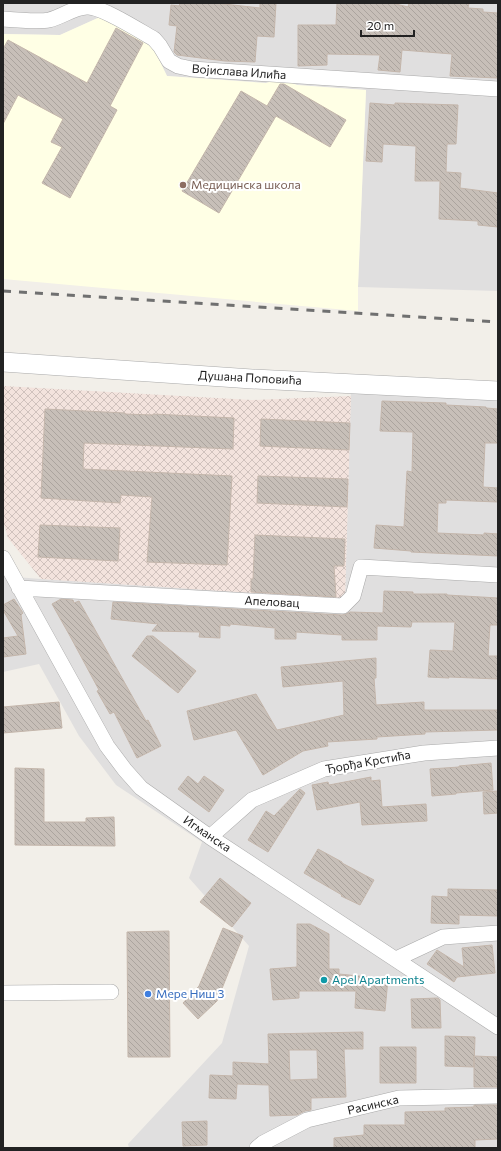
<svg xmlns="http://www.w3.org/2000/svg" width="501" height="1151" font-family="Commissioner,sans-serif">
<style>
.residential{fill:#e0dfdf}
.education{fill:#ffffe5}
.military{fill:url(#military-cross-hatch)}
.building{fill:url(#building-back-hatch);stroke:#c4b6ab;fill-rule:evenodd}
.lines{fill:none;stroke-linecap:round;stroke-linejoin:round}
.minor-casing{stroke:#a9a9a9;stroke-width:16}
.tertiary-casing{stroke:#a9a9a9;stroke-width:20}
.minor{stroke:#fff;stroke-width:15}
.tertiary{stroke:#fff;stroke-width:19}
.rail{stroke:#707070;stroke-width:3;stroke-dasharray:8 8;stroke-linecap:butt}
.education-dot{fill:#8d6e63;stroke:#fff;stroke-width:1.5}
.culture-dot{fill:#0f9aa8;stroke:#fff;stroke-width:1.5}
.shop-dot{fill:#3f7fe0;stroke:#fff;stroke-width:1.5}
.labels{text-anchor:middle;stroke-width:4;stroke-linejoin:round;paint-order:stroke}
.street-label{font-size:12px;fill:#222;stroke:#fff}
.education-label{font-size:12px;fill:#785e54;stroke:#fff;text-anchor:start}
.culture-label{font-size:12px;fill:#0d838f;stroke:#fff;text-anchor:start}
.shop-label{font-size:12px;fill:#366cbe;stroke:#fff;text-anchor:start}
</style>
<defs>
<pattern id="military-cross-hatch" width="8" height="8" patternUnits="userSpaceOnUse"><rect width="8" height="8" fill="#f3e3dd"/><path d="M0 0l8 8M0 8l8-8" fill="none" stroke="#d0c2bd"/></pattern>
<pattern id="building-back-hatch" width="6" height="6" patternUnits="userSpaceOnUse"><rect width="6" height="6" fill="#c7bfb8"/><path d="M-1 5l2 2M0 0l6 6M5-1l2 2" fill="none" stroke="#aba49e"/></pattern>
</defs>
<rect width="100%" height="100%" fill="#f2efe9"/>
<path class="residential" d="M3,3H498V291L358,287L366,90L297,85L281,79L266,83L167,76L151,45L100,17L60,35L3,34Z
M351,386L498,392V1148H129L128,1144L222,1043L249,946L189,878L202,842L116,785L79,736L39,664L3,672V576L41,579L345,598Z"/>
<path class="education" d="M100,17L152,45L167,76L266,83L281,79L297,85L366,90L358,287V311L3,279V34L60,35Z"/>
<path class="military" d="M3,386L252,400L351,396L345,599L41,579L8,538L3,521Z"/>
<path class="building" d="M180,3H215L260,8V3H276L274,37L257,36L255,62L225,61L177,55L174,52L177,26L169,25L171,5L179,6Z
M337,3H392L408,7L409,3H469L468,8L483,9V12L498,13V78L450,76L452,54L402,50L400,72L378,70L380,55L327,54V65L298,66V25H336Z
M116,28L143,43L110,106L117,110L70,198L42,183L62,147L51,142L63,119L18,95L3,124V49L8,40L87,83Z
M280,84H284L346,120L330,147L276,116L219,213L182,191L241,91L267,106Z
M370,103L395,105V103L458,105L456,144H447L446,172L461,173L460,188L498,193V227L478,225V221L439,219L440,181H415L416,146L383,144L382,162L366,161Z
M382,401L446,403V405L486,407V408L498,409V443H485L483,487L498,488V502L446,500V503H438L437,533L484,535V533L498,534V556L411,552V551L374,548L376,525L404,527L407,471L412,472L413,432L380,431Z
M45,409L125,413V414L153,415V414L234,418L233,449L84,443L83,469L232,476L227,565L147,562L152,497L121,495L120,503L41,498Z
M261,419L350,423L349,450L260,446Z
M258,476L348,479L347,507L257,503Z
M40,525L120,528L118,561L38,557Z
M255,535L345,539L344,566H334L336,597L251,592V579H253Z
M384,591L413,592V594H447V595L498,598V625H490L488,656H498V679L449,677V678L428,677L430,650L453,651L455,622H412L411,627L377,626V640H342V635L296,632V639H275V628L230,624V626L220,625V638L199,637L200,632L152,631L158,624L111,619L113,602L342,615L346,614L350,612L383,613Z
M14,599L23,613L21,615L26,654L3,657V638L18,636L3,610V605Z
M61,599L73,600L74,603L79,601L146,721L148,720L161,746L137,758L114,712L110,714L97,691L99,690L70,636L52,604Z
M147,636H153L196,671L178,693L132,656Z
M376,658V678H374L376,705L424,702V710H498V730L425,732V734L377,737V739L327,742L328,746L303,751L263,775L236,730L194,740L187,711L256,694L277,730L344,715L343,681L283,687L281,667Z
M59,702L62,728L3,733V707Z
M491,763L493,790L456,793V794L432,796L430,769L459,767V766Z
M15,768L44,769V822H86V818L114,817L115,846L15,845Z
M188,776L198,784L204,776L224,790L209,812L178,789Z
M371,777V781L380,780L382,807L426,804L427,821L362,825L360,802L317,810L312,785L328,782L329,785Z
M300,789L305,793L268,852L248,840L266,811L274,816Z
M498,791V813L484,814L483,792Z
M318,849L342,862V863L374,880L360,905L341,896L342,895L304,873Z
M220,878L251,903L232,927L200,902Z
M448,889L498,890V916L459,915V924L431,923L432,896L448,897Z
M297,924H310L329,934V969H339V974L388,979L385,1011L355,1008L356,991H299V998L273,1000L270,969L297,967Z
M223,928L243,936L217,1001L198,1019L183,1003L199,986Z
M169,931L170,1057H128L127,932Z
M492,945L495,973L457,977L454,982L427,964L437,950L464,967L462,948Z
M438,998L440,1000L441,1028H412L411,999Z
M363,1032V1049H344L346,1097L311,1098V1110L305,1111L297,1115L270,1116L269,1085L237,1084L236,1099L209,1098L210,1075L233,1076V1062L269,1064L268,1034ZM289,1050H317L318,1079L290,1080Z
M445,1036L475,1037L474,1067L445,1066Z
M380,1047H416V1083H380Z
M474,1056L498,1057V1087H474Z
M474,1105H498V1139L475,1140V1148H334V1138L364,1135V1125H405V1112L445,1111V1108L474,1107Z
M207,1121V1145L183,1146L182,1122Z"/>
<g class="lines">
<defs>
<path id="minor" d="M3,19C15,20 39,22 49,20C62,17 74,7 87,7C101,6 140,31 154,39L160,46L169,61L178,66L192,69L498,89
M3,558L107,746L125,770L141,788L210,837L498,1027
M19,588L343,606L353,596L361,567L498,575
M210,837L252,800L324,769L424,753L498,748
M396,959L443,937L498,933
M3,993L111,992
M257,1148L263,1143L307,1120L399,1098L498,1096"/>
<path id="tertiary" d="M3,362L252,379L498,391"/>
</defs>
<use href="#minor" class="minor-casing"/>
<use href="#tertiary" class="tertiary-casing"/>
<use href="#minor" class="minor"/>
<use href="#tertiary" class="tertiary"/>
<path class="rail" d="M3,291L498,322"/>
</g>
<circle class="education-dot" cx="183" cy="185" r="4"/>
<circle class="culture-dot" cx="324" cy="980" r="4"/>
<circle class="shop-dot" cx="148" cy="994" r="4"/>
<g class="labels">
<g class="street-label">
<text transform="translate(239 72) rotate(4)" y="4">Војислава Илића</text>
<text transform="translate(250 378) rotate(3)" y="4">Душана Поповића</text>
<text transform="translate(272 602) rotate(3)" y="4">Апеловац</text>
<text transform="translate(368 762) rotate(-10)" y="4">Ђорђа Крстића</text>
<text transform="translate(207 834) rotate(34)" y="4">Игманска</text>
<text transform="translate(373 1105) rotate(-13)" y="4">Расинска</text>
</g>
<g class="education-label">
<text x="191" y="189">Медицинска школа</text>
</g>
<g class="culture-label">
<text x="332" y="984">Apel Apartments</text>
</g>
<g class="shop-label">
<text x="156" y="998">Мере Ниш 3</text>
</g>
</g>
<rect width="501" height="1151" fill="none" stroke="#222222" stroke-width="8"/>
<path d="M361 30v6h53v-6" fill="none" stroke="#222222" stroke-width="2"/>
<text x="367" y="30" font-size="12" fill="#222222" stroke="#ffffff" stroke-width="3" paint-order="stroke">20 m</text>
</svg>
